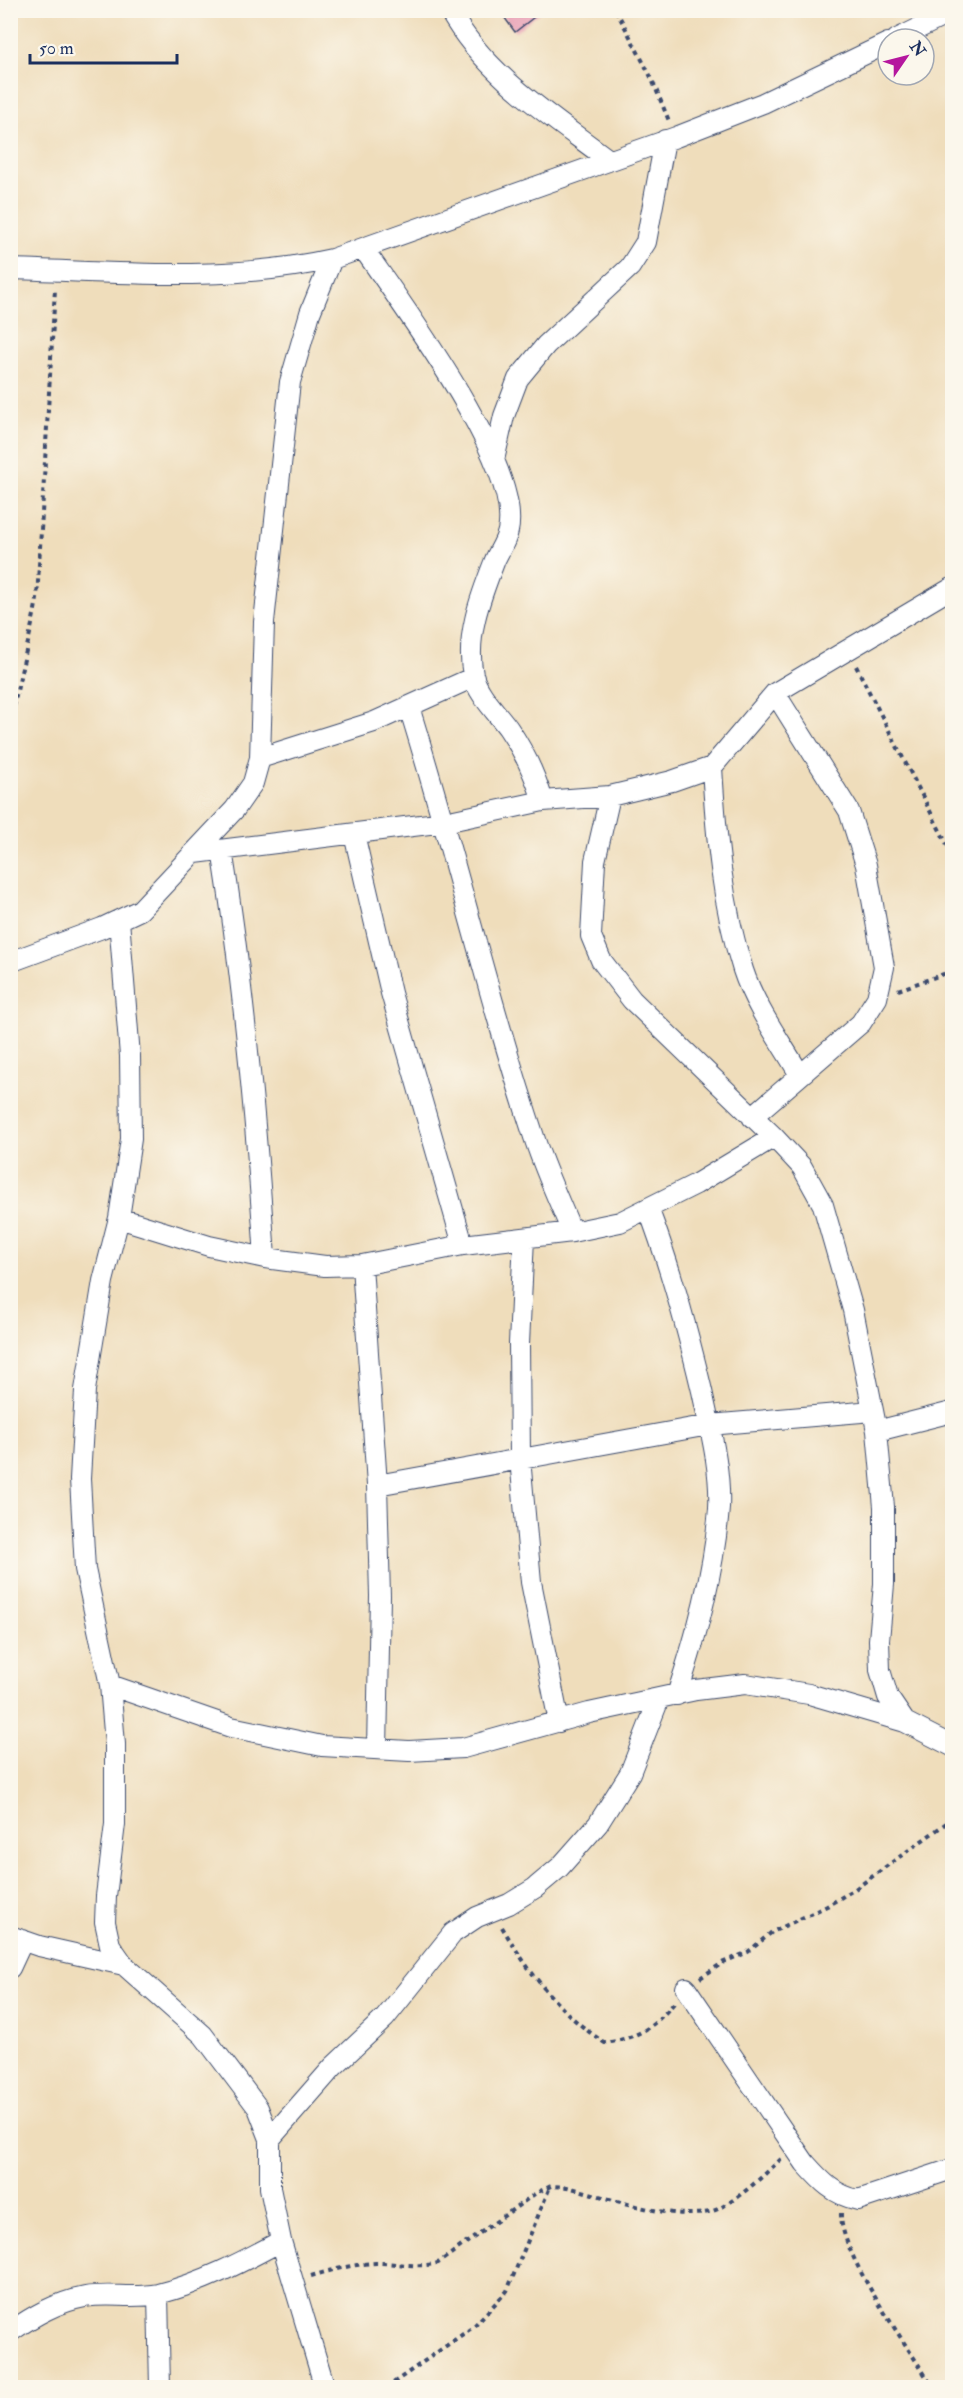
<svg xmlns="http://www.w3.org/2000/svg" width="963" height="2398" font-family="'IM FELL Double Pica',serif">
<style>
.building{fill:#e58fab}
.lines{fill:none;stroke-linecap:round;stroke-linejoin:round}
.minor-casing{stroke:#3b496c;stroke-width:22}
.path{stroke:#3b496c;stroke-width:4;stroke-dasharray:4.5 4.5;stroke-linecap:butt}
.minor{stroke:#fff;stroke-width:20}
</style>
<rect width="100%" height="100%" fill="#fbf7ec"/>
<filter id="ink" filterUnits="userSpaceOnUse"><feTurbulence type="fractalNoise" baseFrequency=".0167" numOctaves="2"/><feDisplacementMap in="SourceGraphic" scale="12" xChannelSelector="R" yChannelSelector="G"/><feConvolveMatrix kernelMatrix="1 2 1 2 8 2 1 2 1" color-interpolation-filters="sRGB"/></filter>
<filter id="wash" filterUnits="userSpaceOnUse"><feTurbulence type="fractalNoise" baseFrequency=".008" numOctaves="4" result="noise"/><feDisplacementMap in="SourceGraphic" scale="24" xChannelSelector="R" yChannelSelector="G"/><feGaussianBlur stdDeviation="1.35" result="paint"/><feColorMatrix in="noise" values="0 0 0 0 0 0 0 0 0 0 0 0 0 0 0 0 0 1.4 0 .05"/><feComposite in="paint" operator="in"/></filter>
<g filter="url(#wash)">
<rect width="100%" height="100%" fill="#efddbb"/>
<g id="blocks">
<path class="building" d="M499,10H543L515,32Z"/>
</g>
</g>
<g filter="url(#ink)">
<use href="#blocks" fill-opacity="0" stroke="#3b496c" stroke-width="1.5"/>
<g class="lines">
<defs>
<path id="minor" d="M449,10C485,75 551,116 609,160
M897,39L952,12
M363,248C401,304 523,466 508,531C506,541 499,551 495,560C481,596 465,636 473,675C477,693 497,713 508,728C524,751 535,775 543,801
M10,269C118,272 226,283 332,259L676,137L763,103L888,43
M494,460L504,416L518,379L546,345L630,267L646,242L665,140
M409,707C454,851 488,999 536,1143C546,1173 560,1203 572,1232
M260,758L374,722L474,677
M712,767C716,835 722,905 743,970C755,1007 781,1042 800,1075
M610,796L595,861L591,936L601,960L632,1000L774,1137L802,1167L823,1205L853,1310L877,1431L884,1507V1584L879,1640L880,1670L888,1697L905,1722L952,1746
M354,834L391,993L463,1245
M222,850C244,985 256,1121 265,1258
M195,853L445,822L543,801L610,796L672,781L712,767L775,693L952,588
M119,920L130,1056L131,1139L119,1218L103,1281L85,1390L80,1479L85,1569L110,1685L115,1744V1824L106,1896L105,1922L110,1945L124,1965L203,2035L258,2108L270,2139V2188L281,2241L325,2388
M10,962L102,928L140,910L235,809L253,783L260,758L264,622L290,382L310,313L332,259
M752,1117L861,1023L877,998L884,967L866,865L849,811L775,693
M648,1208C671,1268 687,1328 702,1391C710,1429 721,1469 719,1508C714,1572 697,1634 677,1695
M119,1218L209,1246L265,1258L325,1266L362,1265L463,1245L572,1232L620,1222L696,1184L774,1137
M524,1238L519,1344L520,1458L531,1582L559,1722
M362,1265L377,1485L380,1596L377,1749
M877,1431L952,1412
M377,1485L709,1425L873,1411
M110,1685L231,1727L322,1746L409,1751L463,1748L589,1713L696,1690L745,1684L809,1694L905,1722
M10,1936L39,1946L124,1965
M10,1968L23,1940
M686,1988L805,2163C821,2181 834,2195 858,2200L952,2169
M270,2139L333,2067L385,2018L453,1933L477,1917L509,1904L535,1888L560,1867L598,1824L630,1773L659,1699
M158,2294L160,2388
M10,2332C33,2316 57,2302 85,2297C109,2293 134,2299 158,2294C202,2283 242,2262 281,2241"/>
</defs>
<use href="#minor" class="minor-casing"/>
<path class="path" d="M616,10L651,77L669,121
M856,666L952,854
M10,734C15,688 29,645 37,599L55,289
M898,990L952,971
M502,1927C530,1974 559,2013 605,2043C638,2038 654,2027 675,2002
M700,1978L724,1962L748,1952L772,1932L827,1906L855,1889L952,1819
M841,2213C839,2255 910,2348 933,2388
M311,2276C332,2270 354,2264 376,2263C397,2263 419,2268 438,2263L536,2193L551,2186L567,2187C606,2196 683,2227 720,2208C742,2196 763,2176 781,2159
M386,2388L473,2327L507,2291L550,2187"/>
<use href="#minor" class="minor"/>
</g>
</g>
<rect width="963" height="2398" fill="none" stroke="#fbf7ec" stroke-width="36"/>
<g transform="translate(906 57) rotate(55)"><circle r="28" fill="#fbf7ec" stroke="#a1a7b3" stroke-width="1.5"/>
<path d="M0-4.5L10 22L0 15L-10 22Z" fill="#b5179e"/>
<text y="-9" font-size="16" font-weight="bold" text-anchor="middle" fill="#1b2f5e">N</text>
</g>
<path d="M30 54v9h147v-9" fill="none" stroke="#1b2f5e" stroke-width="3"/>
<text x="39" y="54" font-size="18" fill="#1b2f5e" stroke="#fbf7ec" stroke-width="4.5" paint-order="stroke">50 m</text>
</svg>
